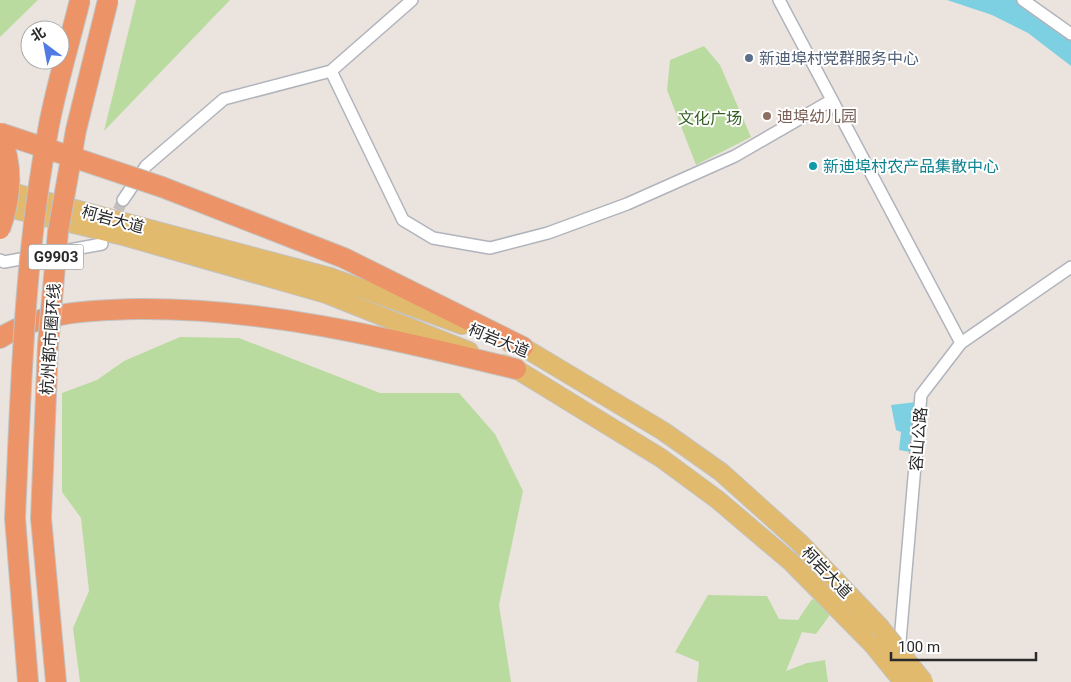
<svg xmlns="http://www.w3.org/2000/svg" width="1071" height="682" font-family="Roboto,'Noto Sans SC',sans-serif">
<style>
.green{fill:#badba0}
.water{fill:#7dd0e1}
.lines{fill:none;stroke-linecap:round;stroke-linejoin:round}
.street-tunnel{stroke:#c4bfba;stroke-width:11;stroke-dasharray:11 5.5;stroke-linecap:butt}
.street-casing{stroke:#b1b4bc;stroke-width:14}
.primary-casing{stroke:#c3c3c3;stroke-width:20}
.highway-casing{stroke:#c3c3c3;stroke-width:22}
.street{stroke:#fff;stroke-width:11}
.primary{stroke:#e1ba6d;stroke-width:18}
.highway{stroke:#ec9467;stroke-width:20}
.primary-bridge-casing{stroke:#c3c3c3;stroke-width:20;stroke-linecap:butt}
.highway-bridge-casing{stroke:#c3c3c3;stroke-width:22;stroke-linecap:butt}
.primary-bridge{stroke:#e1ba6d;stroke-width:18}
.highway-bridge{stroke:#ec9467;stroke-width:20}
.service-dot{fill:#5c6f8a;stroke:#fff;stroke-width:2}
.education-dot{fill:#8d6e63;stroke:#fff;stroke-width:2}
.culture-dot{fill:#0f9aa8;stroke:#fff;stroke-width:2}
.labels{text-anchor:middle;stroke-width:4;stroke-linejoin:round;paint-order:stroke}
.shield{fill:#fff;stroke:#6a6a6a;stroke-width:1}
.shield-label{font-size:15px;font-weight:bold;fill:#2a2a2a}
.service-label{font-size:16px;fill:#4e5e75;stroke:#fff;text-anchor:start}
.education-label{font-size:16px;fill:#785e54;stroke:#fff;text-anchor:start}
.park-label{font-size:16px;fill:#355f22;stroke:#fff}
.culture-label{font-size:16px;fill:#0d838f;stroke:#fff;text-anchor:start}
.street-label{font-size:16px;fill:#2a2a2a;stroke:#fff}
</style>
<rect width="100%" height="100%" fill="#ebe4de"/>
<path class="green" d="M0,0H38L0,37Z
M136,0H230L104,131Z
M704,46L720,65L751,137L696,165L667,90L670,60Z
M180,337L239,338L380,393H459L495,434L523,491L499,605L511,682H80L73,628L89,591L81,518L62,492V393L97,380L124,361Z
M708,595L767,596L779,619L798,620L812,599L835,608L816,634L802,632L786,671L807,663L825,660L828,682H697L699,662L675,652Z"/>
<path class="water" d="M947,0H1020L1071,39V66L1028,33L992,15Z
M916,402L910,452L899,450L901,432L896,430L891,405Z"/>
<g class="lines">
<path class="street-tunnel" d="M111,225L123,200"/>
<defs>
<path id="street" d="M412,0L331,71L403,220L433,238L490,248L548,233L627,204L735,156L832,100
M779,0L961,343
M1023,0L1071,34
M123,200L146,166L224,99L331,71
M0,260L4,262L102,244
M899,653L921,395L961,343L1071,267"/>
<path id="primary" d="M0,189L330,277L462,325
M0,206L123,236L326,294L469,351
M510,343L523,347L663,431L721,472L800,543L880,627
M503,364L516,369L661,458L718,500L791,562L873,645"/>
<path id="highway" d="M162,187L344,258L523,347
M0,338C42,311 91,310 139,309C268,308 392,339 516,369
M15,518L28,682
M41,518L56,682"/>
</defs>
<use href="#street" class="street-casing"/>
<use href="#primary" class="primary-casing"/>
<use href="#highway" class="highway-casing"/>
<use href="#street" class="street"/>
<use href="#primary" class="primary"/>
<use href="#highway" class="highway"/>
<defs>
<path id="primary-bridge" d="M880,627L924,682
M873,645L903,682"/>
<path id="highway-bridge" d="M0,133L162,187
M0,135C14,166 11,198 0,229
M15,518C21,388 24,254 49,125C57,83 70,41 80,0
M41,518L48,345L58,232L76,130L108,0"/>
</defs>
<use href="#primary-bridge" class="primary-bridge-casing"/>
<use href="#highway-bridge" class="highway-bridge-casing"/>
<use href="#primary-bridge" class="primary-bridge"/>
<use href="#highway-bridge" class="highway-bridge"/>
</g>
<circle class="service-dot" cx="749" cy="58" r="5"/>
<circle class="education-dot" cx="767" cy="116" r="5"/>
<circle class="culture-dot" cx="813" cy="166" r="5"/>
<g class="labels">
<rect class="shield" x="28.5" y="244.5" width="55" height="25" rx="4"/>
<g class="shield-label">
<text x="56" y="262">G9903</text>
</g>
<g class="service-label">
<text x="759" y="64">新迪埠村党群服务中心</text>
</g>
<g class="education-label">
<text x="777" y="122">迪埠幼儿园</text>
</g>
<g class="park-label">
<text x="710" y="124">文化广场</text>
</g>
<g class="culture-label">
<text x="823" y="172">新迪埠村农产品集散中心</text>
</g>
<g class="street-label">
<text transform="translate(113 219) rotate(15)" y="6">柯岩大道</text>
<text transform="translate(50 339) rotate(-86)" y="6">杭州都市圈环线</text>
<text transform="translate(499 340) rotate(22)" y="6">柯岩大道</text>
<text transform="translate(918 439) rotate(-85)" y="6">容山公路</text>
<text transform="translate(827 572) rotate(46)" y="6">柯岩大道</text>
</g>
</g>
<g transform="translate(45 45) rotate(328)"><circle r="24" fill="#ffffff" stroke="#aaaaaa"/>
<path d="M0-4L9 19L0 12L-9 19Z" fill="#507be5"/>
<text y="-8" font-size="14" font-weight="bold" text-anchor="middle" fill="#2a2a2a">北</text>
</g>
<path d="M891 652v8h145v-8" fill="none" stroke="#2a2a2a" stroke-width="2.5"/>
<text x="898" y="652" font-size="15" fill="#2a2a2a" stroke="#ffffff" stroke-width="4" paint-order="stroke">100 m</text>
</svg>
